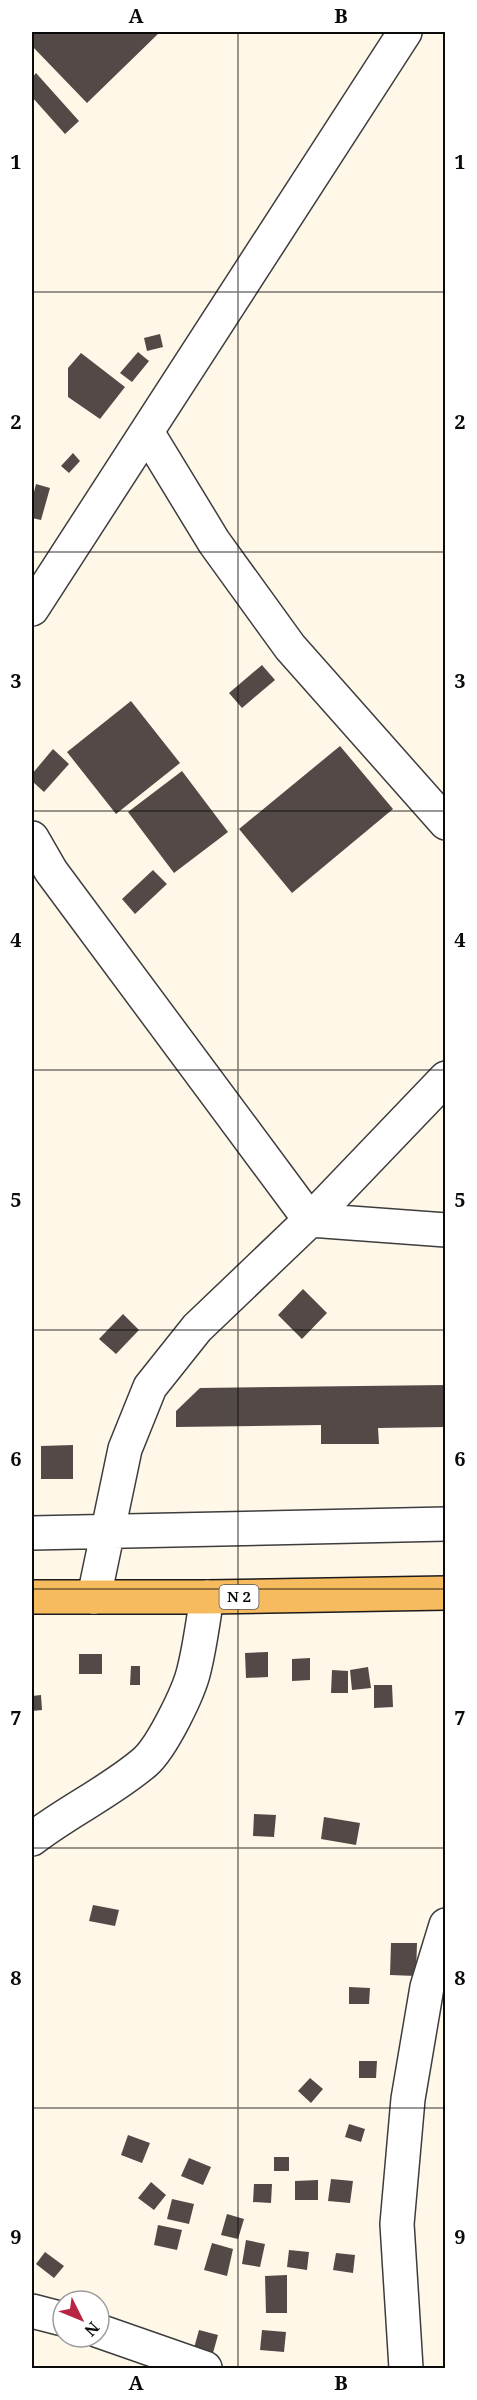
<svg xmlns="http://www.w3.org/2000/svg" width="477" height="2400" font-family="'Noto Serif',serif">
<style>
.building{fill:#534a47}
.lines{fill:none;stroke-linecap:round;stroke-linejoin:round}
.street-casing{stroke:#3d3d3d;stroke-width:36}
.primary-casing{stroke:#1b1b1b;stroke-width:36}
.street{stroke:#fff;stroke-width:33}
.primary{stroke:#f7bb5f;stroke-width:33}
.grid{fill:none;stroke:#0a0a0a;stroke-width:1.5;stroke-opacity:0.55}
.labels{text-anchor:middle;stroke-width:6;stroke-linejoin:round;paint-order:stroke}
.shield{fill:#fff;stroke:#545454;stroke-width:1.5}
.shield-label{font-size:15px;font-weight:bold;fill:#0a0a0a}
.neatline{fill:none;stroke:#0a0a0a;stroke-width:2}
.grid-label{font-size:20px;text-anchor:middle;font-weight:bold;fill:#0a0a0a}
</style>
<rect width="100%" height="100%" fill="#fff7e8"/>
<path class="building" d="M32,32H160L87,103L32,46Z
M36,73L79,121L65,134L32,97V78Z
M160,334L163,347L147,351L144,338Z
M138,352L149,361L132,382L120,373Z
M81,353L125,387L100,419L68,397V368Z
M73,453L80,461L69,473L61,466Z
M36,484L50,488L41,520L32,518V500Z
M262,665L275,680L242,708L229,693Z
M131,701L180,763L116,814L67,752Z
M340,746L393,809L292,893L239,829Z
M53,749L69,764L44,792L32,781V774Z
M182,771L228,832L174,873L128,812Z
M153,870L167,884L135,914L122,899Z
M303,1289L327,1313L302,1339L278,1315Z
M123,1314L139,1330L116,1354L99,1339Z
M446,1385V1427L378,1428L379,1444H321V1425L176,1427V1411L200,1388Z
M73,1445V1479H41V1446Z
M268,1652V1677L246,1678L245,1653Z
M79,1654H102V1674H79Z
M310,1658V1680L292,1681V1659Z
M131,1666H140V1685H130Z
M368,1667L371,1688L352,1690L350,1670Z
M332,1670L348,1671V1693H331Z
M374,1685H392L393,1707L374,1708Z
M41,1695L42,1710L32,1711V1696Z
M254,1814L276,1815L274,1837L253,1836Z
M324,1817L360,1823L356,1845L321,1839Z
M93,1905L119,1910L115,1926L89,1921Z
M391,1943H417L416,1976L390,1975Z
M349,1987L370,1988L369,2004H349Z
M359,2061H377L376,2078H359Z
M310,2078L323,2089L311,2103L298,2091Z
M349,2124L365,2129L361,2142L345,2137Z
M128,2135L150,2143L142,2163L121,2155Z
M274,2157H289V2171H274Z
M189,2158L211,2167L203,2185L181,2176Z
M331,2179L353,2181L350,2203L328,2201Z
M318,2180V2200H295V2181Z
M151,2182L166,2195L154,2210L138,2198Z
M254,2184H272L271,2203L253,2202Z
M172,2199L194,2204L189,2224L167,2219Z
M227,2214L244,2219L238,2239L221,2235Z
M158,2225L182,2230L177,2250L154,2245Z
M246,2240L265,2244L260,2267L242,2264Z
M212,2243L233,2249L227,2276L204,2270Z
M289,2250L309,2252L307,2270L287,2267Z
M45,2252L64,2266L54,2278L36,2264Z
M336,2253L355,2255L353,2273L333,2270Z
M287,2275V2313H266L265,2276Z
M199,2330L218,2335L213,2353L194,2348Z
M262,2330L286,2332L284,2352L260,2350Z"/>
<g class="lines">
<defs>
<path id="street" d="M147,432L214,542L290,647L446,823
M32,609L405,32
M32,838L51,871L310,1220L446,1230
M32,1533L446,1524
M94,1597L125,1449L150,1387L197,1328L310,1220L446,1078
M32,1839C68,1811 110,1792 145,1762C162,1747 189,1692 194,1670C200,1646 203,1621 207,1597
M32,2311L63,2319
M99,2331L205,2368
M406,2368L397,2224L408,2099L427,1987L446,1925"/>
<path id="primary" d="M32,1597H207L446,1593"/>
</defs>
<use href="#street" class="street-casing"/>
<use href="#primary" class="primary-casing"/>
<use href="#street" class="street"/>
<use href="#primary" class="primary"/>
</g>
<path class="grid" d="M238,32V2368M32,292H446M32,552H446M32,811H446M32,1070H446M32,1330H446M32,1589H446M32,1848H446M32,2108H446"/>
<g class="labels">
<rect class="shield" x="219.5" y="1585" width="39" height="24" rx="4.5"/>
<g class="shield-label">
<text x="239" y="1602">N 2</text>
</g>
</g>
<rect width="477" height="2400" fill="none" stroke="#ffffff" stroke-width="66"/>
<g transform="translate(81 2319) rotate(133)"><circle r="28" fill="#ffffff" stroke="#9d9d9d" stroke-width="1.5"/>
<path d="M0-4.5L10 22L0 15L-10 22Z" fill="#b72542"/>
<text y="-9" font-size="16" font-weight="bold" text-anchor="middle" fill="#0a0a0a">N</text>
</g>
<rect x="33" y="33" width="411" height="2334" class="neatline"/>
<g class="grid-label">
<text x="136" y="23">A</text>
<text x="341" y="23">B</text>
<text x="16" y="169">1</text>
<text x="460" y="169">1</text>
<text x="16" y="429">2</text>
<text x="460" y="429">2</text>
<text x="16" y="688">3</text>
<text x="460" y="688">3</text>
<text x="16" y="947">4</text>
<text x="460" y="947">4</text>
<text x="16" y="1207">5</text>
<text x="460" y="1207">5</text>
<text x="16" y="1466">6</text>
<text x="460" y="1466">6</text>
<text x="16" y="1725">7</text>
<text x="460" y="1725">7</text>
<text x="16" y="1985">8</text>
<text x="460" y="1985">8</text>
<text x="16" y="2244">9</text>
<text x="460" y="2244">9</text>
<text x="136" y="2390">A</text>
<text x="341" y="2390">B</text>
</g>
</svg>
